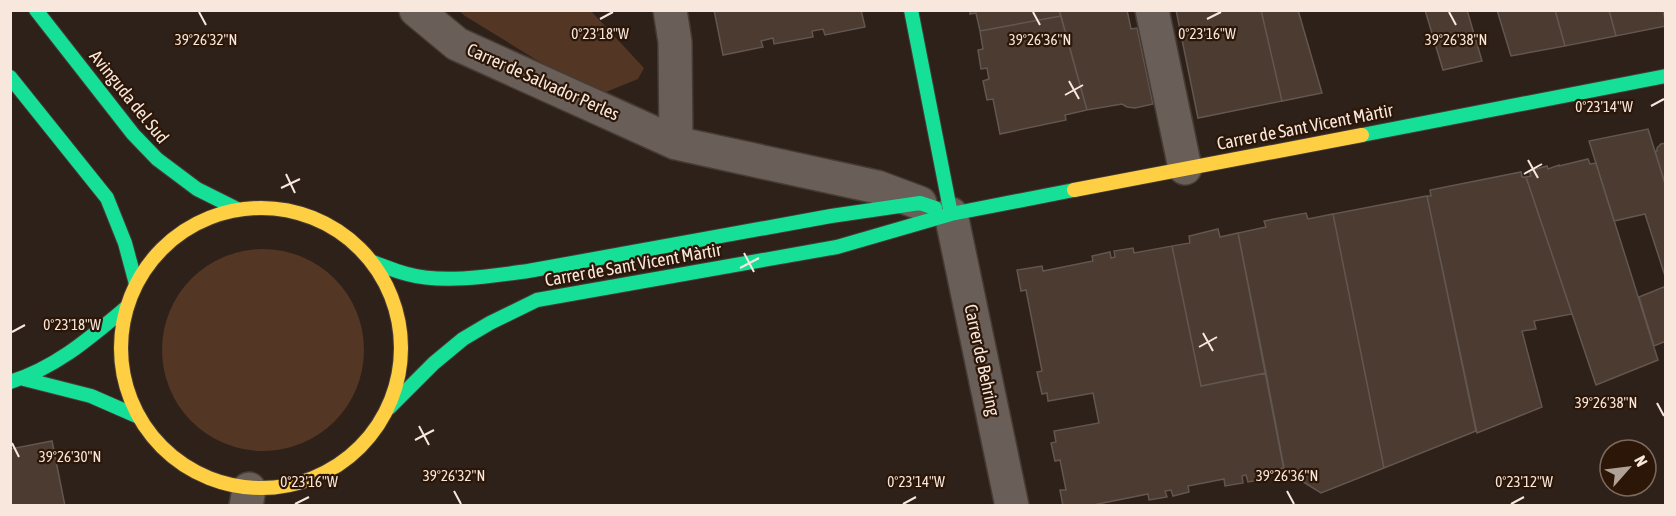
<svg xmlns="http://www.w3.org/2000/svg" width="1676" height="516" font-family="'Asap Condensed',sans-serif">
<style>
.green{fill:#533624}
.building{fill:#4b3b30;stroke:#625750;stroke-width:1.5;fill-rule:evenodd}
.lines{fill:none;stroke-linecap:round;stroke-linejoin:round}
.street-casing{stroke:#473b35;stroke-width:36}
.fast-casing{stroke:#473b35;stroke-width:16}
.slow-casing{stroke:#473b35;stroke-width:16}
.street{stroke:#695e58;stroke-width:33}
.fast{stroke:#16e098;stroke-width:14}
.slow{stroke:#ffcf43;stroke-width:14}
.ticks{fill:none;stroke:#f7e7dd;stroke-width:2}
.labels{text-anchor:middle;stroke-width:4.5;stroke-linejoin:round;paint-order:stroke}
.street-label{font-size:18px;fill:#f7e7dd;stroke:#2c1607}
.ticks-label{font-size:15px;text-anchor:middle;fill:#f7e7dd;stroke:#2c1607;stroke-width:4.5;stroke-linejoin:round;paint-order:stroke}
</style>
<rect width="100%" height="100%" fill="#2e2119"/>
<path class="green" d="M459,11H591L644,68L638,79L606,92L566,78L465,16Z
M162 350a101 101 0 1 1 202 0a101 101 0 1 1-202 0Z"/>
<path class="building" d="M714,10H861L865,27L825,35L823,29L812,31L813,37L774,44L773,38L761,41L763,47L723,55Z
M970,10H1059L1061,16L980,31L976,13L970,14Z
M1059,10H1127L1131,29L1137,28L1153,104L1135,108L1127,107L1122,104L1087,110Z
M1176,10H1261L1282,101L1198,118Z
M1261,10H1298L1322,93L1282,101Z
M1425,10H1467L1482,61L1443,70Z
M1497,10H1555L1565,46L1511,56Z
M1555,10H1609L1616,36L1565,46Z
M1609,10H1663L1666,26L1616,36Z
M1061,16L1087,110L1065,115L1066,120L1000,134L993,99L987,100L983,81L989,79L988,74L987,68L981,69L978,50L983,49L980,31ZM1058,34L1060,43L1045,45L1043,38L1038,39V38Z
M1648,129L1666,187V279L1645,214L1614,221L1589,141Z
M1666,143V187L1655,151H1657V148L1661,144Z
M1588,159L1590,164L1596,163L1658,360L1596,385L1526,177L1531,176L1529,171L1547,166L1548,169L1559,165V166Z
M1521,172L1522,177H1526L1572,314L1534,321L1536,329L1522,331L1542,407L1477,433L1427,196H1431L1430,190Z
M1427,196L1476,431L1384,468L1333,214Z
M1306,213L1308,219L1333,214L1384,468L1321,493L1284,470L1238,233L1266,227L1264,221Z
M1218,229L1220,237L1238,233L1266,373L1201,386L1172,246L1190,243L1189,236Z
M1172,246L1201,386L1266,373L1284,468L1264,472L1265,479L1248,482L1246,475L1242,476L1243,483L1225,486L1224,479L1188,486L1189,492L1173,496L1171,490L1165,491L1167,497L1149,500L1148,494L1088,506H1063L1060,490H1066L1060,460L1055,461L1051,443L1056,442L1054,431L1099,423L1093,393L1048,401L1047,393L1042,394L1037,372L1042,371L1026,290L1021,291L1017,270L1042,266L1043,271L1093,261L1092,256L1110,252L1111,258L1115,257L1114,251L1133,248L1134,253Z
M1666,286V341L1654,346L1639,297Z
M52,441L65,506H10V449Z"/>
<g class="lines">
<defs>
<path id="street" d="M416,10L457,44L676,143L877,187L920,203
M670,10L675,42L676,143
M1152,10L1185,168
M951,214L1012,506
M246,506L249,489"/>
<path id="fast" d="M36,10L133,134L157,159L197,189L237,209
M911,10L951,214
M10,77L107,198L125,243L136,284
M1362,135L1666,76
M372,262C384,266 395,271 407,274C443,284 492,276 528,271L831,216L920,203L935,208
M24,379L91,396L139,417
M10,382C56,368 91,337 127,307
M389,408L434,363L463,339L490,323L537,300L837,247L951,214L1074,190"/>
<path id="slow" d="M1074,190L1362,135
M121 348a140 140 0 1 1 280 0a140 140 0 1 1-280 0Z"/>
</defs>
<use href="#street" class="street-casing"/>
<use href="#fast" class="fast-casing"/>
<use href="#slow" class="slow-casing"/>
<use href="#street" class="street"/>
<use href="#fast" class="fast"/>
<use href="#slow" class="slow"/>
</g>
<path class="ticks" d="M199,12L206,25M1033,12L1040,25M1449,12L1456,25M600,19L613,12M1207,19L1221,12M1069,81L1079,99M1065,95L1083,85M1651,106L1664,99M1528,160L1538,178M286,174L295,193M1524,174L1542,164M281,188L300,179M744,253L754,272M740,268L759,258M12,332L25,325M1203,333L1213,351M1199,347L1217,337M1657,403L1664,416M419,426L429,445M415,440L434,430M12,443L19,457M454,491L461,504M1287,491L1294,504M295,504L309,497M903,504L916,497M1511,504L1524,497"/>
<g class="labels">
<g class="street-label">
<text transform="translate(543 82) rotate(24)" y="6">Carrer de Salvador Perles</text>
<text transform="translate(129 97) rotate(51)" y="6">Avinguda del Sud</text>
<text transform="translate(1305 127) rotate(-11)" y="6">Carrer de Sant Vicent Màrtir</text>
<text transform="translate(633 265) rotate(-10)" y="6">Carrer de Sant Vicent Màrtir</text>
<text transform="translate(982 360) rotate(78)" y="6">Carrer de Behring</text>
</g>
</g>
<g class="ticks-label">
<text x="600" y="39">0°23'18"W</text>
<text x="1207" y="39">0°23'16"W</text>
<text x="206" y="45">39°26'32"N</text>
<text x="1040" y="45">39°26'36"N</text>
<text x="1456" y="45">39°26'38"N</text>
<text x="1604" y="112">0°23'14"W</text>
<text x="72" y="330">0°23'18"W</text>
<text x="1606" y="408">39°26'38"N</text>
<text x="70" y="462">39°26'30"N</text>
<text x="454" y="481">39°26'32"N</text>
<text x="1287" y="481">39°26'36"N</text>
<text x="309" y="487">0°23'16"W</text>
<text x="916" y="487">0°23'14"W</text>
<text x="1524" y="487">0°23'12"W</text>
</g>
<rect width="1676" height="516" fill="none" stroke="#f7e7dd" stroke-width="24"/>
<g transform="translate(1628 468) rotate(62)"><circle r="28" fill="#2c1607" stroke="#7d6a5d" stroke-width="1.5"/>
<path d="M0-4.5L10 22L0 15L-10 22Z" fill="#b1a298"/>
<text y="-9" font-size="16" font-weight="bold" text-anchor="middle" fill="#f7e7dd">N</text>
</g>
</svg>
